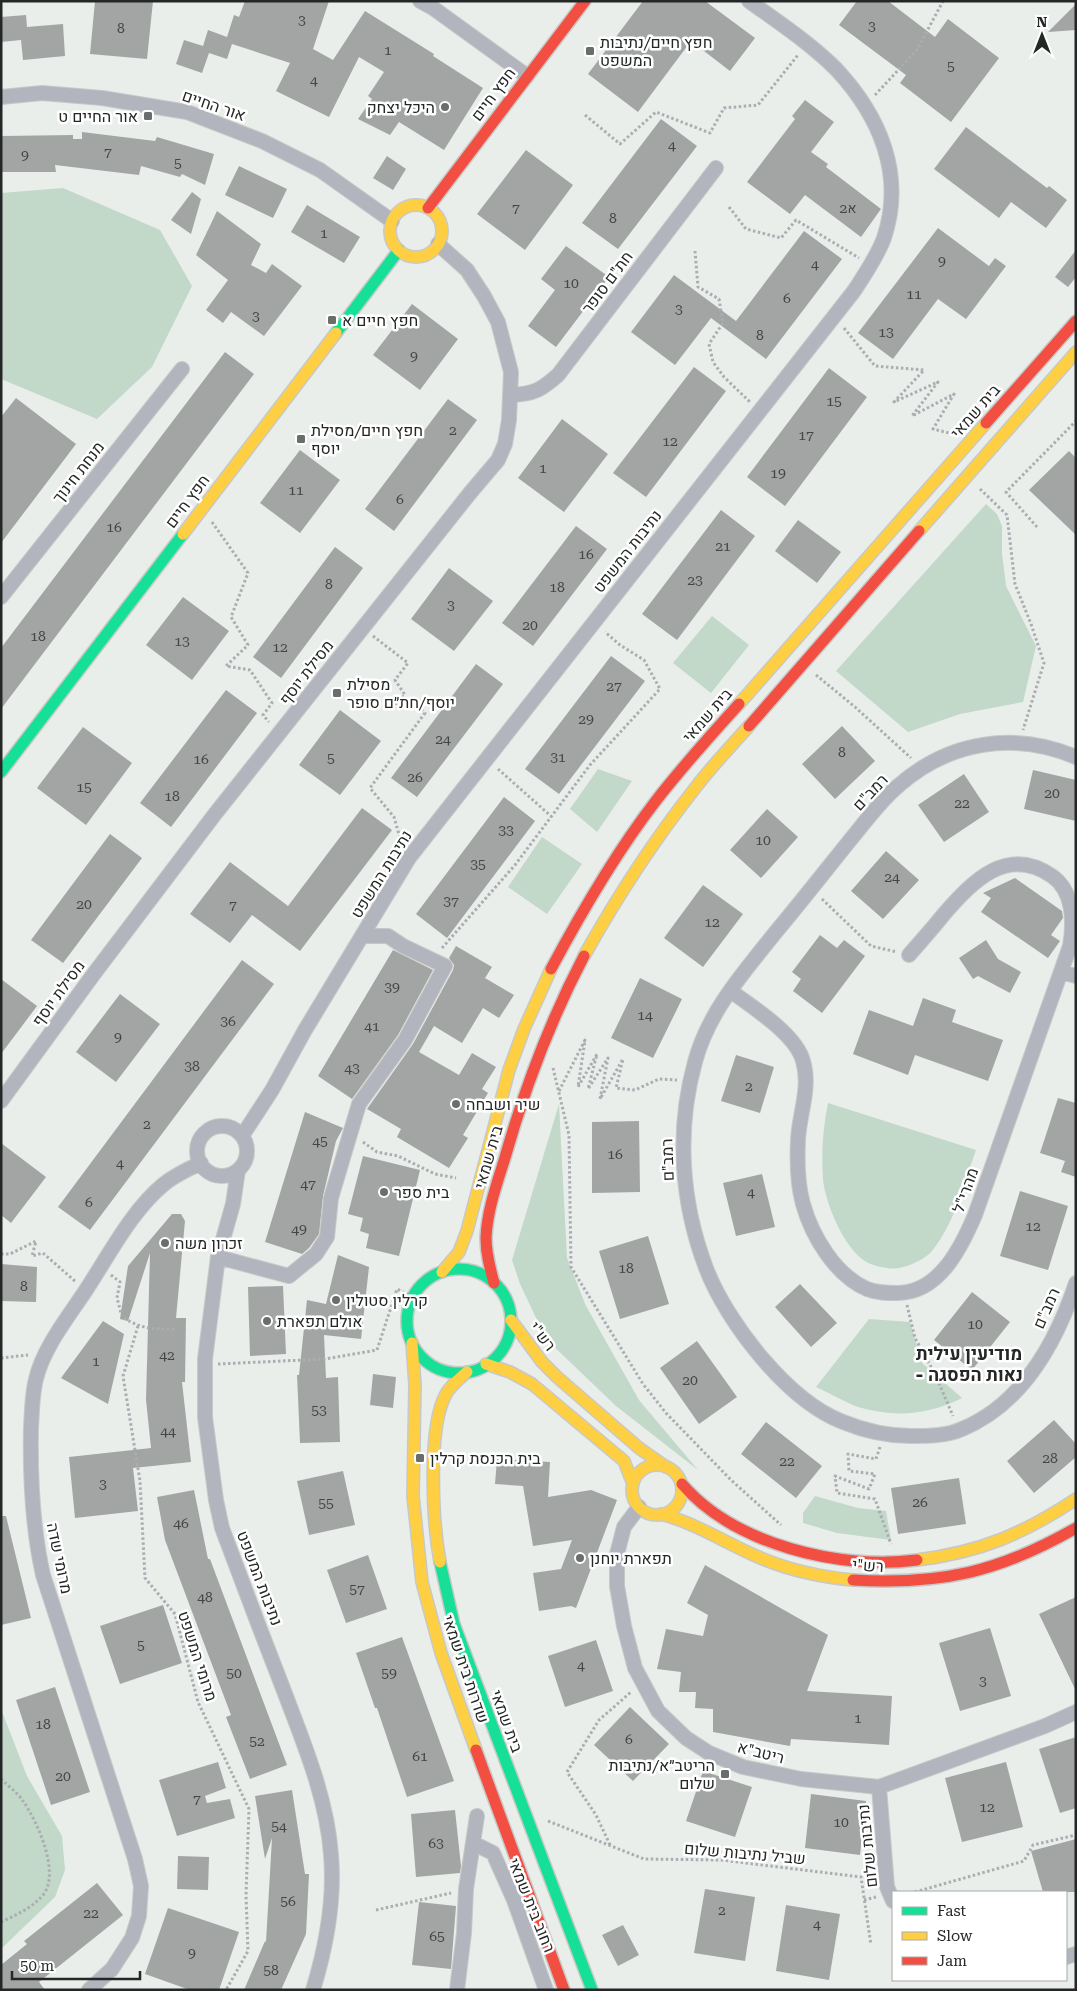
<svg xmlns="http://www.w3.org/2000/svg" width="1077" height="1991" font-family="'Roboto Serif',Heebo,serif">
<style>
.green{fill:#c2d8c9}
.building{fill:#a2a5a4}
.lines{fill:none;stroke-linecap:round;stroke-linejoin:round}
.street-casing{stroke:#c7c9c8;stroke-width:16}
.fast-casing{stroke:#c7c9c8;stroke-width:14}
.slow-casing{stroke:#c7c9c8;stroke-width:14}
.jam-casing{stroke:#c7c9c8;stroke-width:14}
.path{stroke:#aaadb2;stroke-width:3;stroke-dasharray:2.5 2.5;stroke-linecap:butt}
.street{stroke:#b2b4be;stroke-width:14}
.fast{stroke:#16e098;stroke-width:11}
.slow{stroke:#ffcf43;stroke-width:11}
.jam{stroke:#f24e42;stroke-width:11}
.poi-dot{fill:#6a6d6b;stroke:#fff;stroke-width:2}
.labels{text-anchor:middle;stroke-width:5;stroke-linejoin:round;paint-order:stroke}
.number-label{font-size:14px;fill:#444646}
.poi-label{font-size:16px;fill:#252726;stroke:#fff;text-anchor:start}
.street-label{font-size:16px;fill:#252726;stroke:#fff}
.neighbourhood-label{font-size:18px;font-weight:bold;fill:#252726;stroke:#fff}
</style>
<rect width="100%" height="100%" fill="#e9eeeb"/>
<path class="green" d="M63,188L160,230L192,286L152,367L97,419L1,379V193Z
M986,504L997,514L1002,526V553L1006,586L1036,646L1023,702L960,714L908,732L836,671Z
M712,616L749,645L711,693L673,663Z
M598,769L632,781L597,832L570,809Z
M542,837L582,864L547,914L508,887Z
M828,1103L976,1150C964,1183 955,1223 932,1251C923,1261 901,1271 887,1268C880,1267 871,1265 865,1261C844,1248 825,1203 823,1179C821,1153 823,1128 828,1103Z
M559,1104L567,1258L586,1306L639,1400L698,1470L616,1406L546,1339L520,1284L512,1260Z
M869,1319L910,1322L922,1363L962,1398C928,1415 895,1418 858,1407C844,1402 830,1393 816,1387Z
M815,1496L858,1508L886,1511L891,1540L837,1533L803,1523V1513Z
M1,1709L27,1776L62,1836L65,1870L55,1897L1,1949Z"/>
<path class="building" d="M95,1H153L147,59L90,54Z
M245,1H329L313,49L333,60L365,11L434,54L433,56L483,88L444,150L399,122L390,135L358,119L372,99L368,96L384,72L359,57L329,117L276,91L290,63L232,44L227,59L209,53L202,73L176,64L184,40L203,46L208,30L227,37L234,15L239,17Z
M643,1H705L755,38L730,71L691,41L638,112L588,74Z
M857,1H888L935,37L948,19L999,58L951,122L900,83L906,75L839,25Z
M1076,4V30L1048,32Z
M26,15L27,27L63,24L65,56L23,60L21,40L1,42V17Z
M805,100L834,122L811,152L828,164L826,167L881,209L861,237L805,195L790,214L747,182L795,119L792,116Z
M661,119L697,146L618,249L582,223Z
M966,127L1047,188L1049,186L1067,200L1046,228L1011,202L999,218L934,169Z
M82,132L155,141L157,137L214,154L205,185L182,174L180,177L141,166L139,175L55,165L56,172H1V136L73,135V139H82Z
M526,150L573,185L525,250L477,214Z
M387,156L406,169L393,190L373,178Z
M239,166L287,189L273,218L225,195Z
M192,192L201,199L191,234L171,220Z
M307,205L360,237L344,263L291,232Z
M217,211L261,244L251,265L266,273L272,264L302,286L264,336L231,312L223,323L206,310L228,280L196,255Z
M938,228L989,266L995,258L1006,266L966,319L938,299L893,359L858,333Z
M804,231L842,259L766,359L711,318L675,365L631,332L674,275L736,321Z
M566,246L609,277L556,347L528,326L555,290L541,279Z
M1076,250V277L1068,287L1055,277Z
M412,304L458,339L420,390L373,355Z
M225,352L254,374L1,709V648Z
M694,367L726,391L646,497L613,473Z
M829,368L867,397L785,506L747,477Z
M16,398L76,444L1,543V417Z
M448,399L477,420L394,531L365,509Z
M562,419L608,454L564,512L518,478Z
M300,450L340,480L300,533L260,503Z
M1069,451L1076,458V535L1029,490Z
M721,510L755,536L677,640L642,614Z
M798,520L841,552L817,583L775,551Z
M576,526L607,549L533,646L502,623Z
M335,547L363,568L281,678L253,657Z
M449,568L493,601L454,651L411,619Z
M183,597L229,631L192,680L146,645Z
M611,656L645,681L559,794L525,769Z
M476,664L503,684L417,797L391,778Z
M226,690L257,713L171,827L140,803Z
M340,710L381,741L340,795L299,765Z
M842,726L875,761L835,799L802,764Z
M83,727L132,763L86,825L37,788Z
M1033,770L1076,780V821L1024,809Z
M964,774L989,812L944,842L918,805Z
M504,797L535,821L447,938L416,914Z
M362,808L392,830L300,951L252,915L230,943L190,914L230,862L288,906Z
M767,809L798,837L761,878L730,850Z
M110,834L142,858L63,963L31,940Z
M886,851L919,880L883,919L851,891Z
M1015,878L1062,911L1063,918L1051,935L1060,941L1048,958L981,912L991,898L983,893Z
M703,885L743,914L703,967L664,938Z
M820,935L837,948L844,940L865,956L822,1013L793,991L801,979L792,972Z
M986,940L998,959L1021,972L1010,993L978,976L973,979L959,958Z
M456,946L492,967L485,978L514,995L499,1018L483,1008L462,1043L434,1026L419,1052L459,1075L472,1053L496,1067L482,1089L488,1093L463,1135L468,1138L449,1168L397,1137L401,1129L367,1109L413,1044L453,970L454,965L449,958Z
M393,950L433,970L398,1035L352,1099L318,1076Z
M242,960L274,984L90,1230L58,1207Z
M640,978L682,999L653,1058L611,1038Z
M1,979L37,1006L1,1054Z
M120,994L160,1024L116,1082L76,1052Z
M923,998L956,1010L952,1022L1003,1040L988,1081L915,1055L908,1075L853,1054L869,1010L913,1026Z
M736,1055L774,1067L760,1113L721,1101Z
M1058,1098L1076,1103V1177L1061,1172L1065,1161L1040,1153Z
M305,1112L343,1128L336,1141L323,1196L319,1234L309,1248L302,1254L265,1242Z
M639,1121L640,1192L592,1193V1122Z
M1,1143L46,1177L11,1223L1,1215Z
M363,1156L420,1170L399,1256L366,1248L369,1234L360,1231L363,1218L348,1214Z
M762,1174L775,1227L736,1236L723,1183Z
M1020,1191L1068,1206L1048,1270L1000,1256Z
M172,1214H181L185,1221L176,1318H186L185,1382H182L191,1462L133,1468L138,1511L75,1518L69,1457L151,1448L146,1400L150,1253L128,1321L120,1319L128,1266Z
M648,1236L669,1304L620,1319L599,1251Z
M338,1255L369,1267L361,1339L324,1335L326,1378L338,1377L340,1442L300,1443L297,1375H299L307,1300L326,1304Z
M1,1264L37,1267L36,1302L1,1301Z
M800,1284L837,1323L811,1347L775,1307Z
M283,1286L286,1354L250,1356L248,1287Z
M972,1292L1010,1322L972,1370L934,1340Z
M103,1321L124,1334L108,1404L61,1378Z
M697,1341L737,1397L699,1424L660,1368Z
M373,1374L396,1377L393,1408L370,1405Z
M1054,1420L1076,1444V1457L1034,1493L1007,1461Z
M766,1422L822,1466L796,1498L741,1454Z
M497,1459L550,1462L548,1497L591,1490L617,1500L576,1608L571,1606L539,1611L533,1573L561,1569L572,1540L533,1546L523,1486L495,1484Z
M343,1471L355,1525L309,1535L297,1481Z
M959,1478L966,1524L898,1534L891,1488Z
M194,1490L208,1559H210L287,1765L250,1779L226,1717L231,1715L165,1540L157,1497Z
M1,1516H6L31,1618L1,1625Z
M368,1555L387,1609L346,1623L327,1570Z
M705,1565L828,1635L807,1691L892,1696L889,1745L791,1739L790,1746L713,1732V1709L695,1708L696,1692H679L681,1672L657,1669L666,1629L703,1636L708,1615L687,1603Z
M1076,1597V1691L1039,1614Z
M163,1605L182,1663L120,1684L100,1626Z
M990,1628L1011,1696L960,1711L939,1643Z
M402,1637L454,1781L407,1797L377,1708H375L356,1653Z
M596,1640L613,1691L565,1707L548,1656Z
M55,1687L90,1792L51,1805L16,1700Z
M630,1707L669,1744L633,1781L594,1745Z
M1076,1737V1808L1060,1813L1039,1749Z
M218,1762L226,1788L205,1796L207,1803L230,1799L235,1818L177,1836L159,1780Z
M1006,1762L1023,1827L962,1842L945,1778Z
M703,1771L752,1787L735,1837L686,1821Z
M292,1790L305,1874H309L306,1934L281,1990H244L265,1941L266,1942L272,1838L265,1859L255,1796Z
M811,1794L866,1801L860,1855L805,1848Z
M455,1810L461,1866L460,1873L416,1877L411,1814Z
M1076,1839V1892H1043L1031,1851Z
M178,1856L209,1857L208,1890L177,1889Z
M97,1883L123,1915L39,1982L45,1990H1V1965L27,1944L24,1941Z
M705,1889L755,1897L745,1961L694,1953Z
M419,1902L456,1906L451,1969L412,1965Z
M786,1905L840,1914L829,1980L776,1971Z
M168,1908L239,1932L219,1990H190L145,1974Z
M623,1925L639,1955L618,1966L602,1935Z"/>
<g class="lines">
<defs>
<path id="street" d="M420,1L433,8L527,76
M1,97L42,93L102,98L187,112L262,141L320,170L392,221
M511,395C534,394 541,390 558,375L716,168
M1,597L182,369
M1076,757C1014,731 949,741 898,786C880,801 866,821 851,839C826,870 801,902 775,933C744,972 708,1012 695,1062C676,1130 681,1202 706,1268C727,1323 788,1401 843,1422C865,1431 888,1436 911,1436C927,1436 947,1436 962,1429C1022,1404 1056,1343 1076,1283
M1061,972L1076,976
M731,991C753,1008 796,1034 803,1061C811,1088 799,1114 798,1140C797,1161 797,1183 803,1204C812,1236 835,1275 867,1289C877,1293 887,1293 897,1293C939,1293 961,1248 975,1215L1070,946C1074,923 1074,891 1052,876C1007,845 973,881 944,914C933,928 921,941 909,955
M1,1101L93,975L215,814L470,493L498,460L505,444L509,420L511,372L498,322L484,296L467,270L438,244
M197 1151a25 25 0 1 1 50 0a25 25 0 1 1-50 0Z
M242,1136L272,1090L305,1030L409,858L854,291C865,274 877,257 884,238C905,175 880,116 836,69C810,43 778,22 749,1
M238,1170L233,1204L218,1257L205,1359V1417L216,1500L222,1528C242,1582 263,1637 284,1691C304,1744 327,1798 331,1855C335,1900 326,1947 313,1990
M218,1257L289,1276L316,1254L327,1237L331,1198L359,1104L405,1040L445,966L403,946L388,936H363
M639,1507L624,1527L617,1554V1586L624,1626L635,1668L658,1711L686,1738L709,1753L743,1767L801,1779L879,1787L1045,1726L1076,1712
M879,1787L887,1887L893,1901
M473,1843L493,1853L514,1900L546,1990
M1066,1957L1076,1954
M89,1990L112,1969L132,1938L139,1916L141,1886L135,1859L43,1575C32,1526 30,1477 31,1428C32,1412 32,1394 36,1379C43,1348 69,1316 86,1290C109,1255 132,1210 164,1184C175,1175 188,1169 201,1163
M457,1990L464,1933L466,1889L477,1816"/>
<path id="fast" d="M336,333L399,250
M1,772L183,534
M407 1321a52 52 0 1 1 104 0a52 52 0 1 1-104 0Z
M440,1562L454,1624L592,1990"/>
<path id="slow" d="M390 231a26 26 0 1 1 52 0a26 26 0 1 1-52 0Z
M919,531L1076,352
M183,534L336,333
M739,704L986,423
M584,956C617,897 654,840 696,787C712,766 731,746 749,726
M442,1272L459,1252L467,1231L509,1070L524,1029L551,969
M511,1320L542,1362L557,1377L639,1448L666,1467
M412,1343L415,1385L413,1496L422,1582L441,1653L476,1750
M486,1364L510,1372L532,1384L624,1461L633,1484
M632 1490a25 25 0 1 1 50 0a25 25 0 1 1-50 0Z
M661,1514C695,1523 724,1542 756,1556C785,1569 821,1577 853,1580
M917,1560C981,1552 1023,1534 1076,1499
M440,1562C433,1524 427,1428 446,1394C451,1385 459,1379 467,1372"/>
<path id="jam" d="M428,208L585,1
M986,423L1076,321
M749,726L919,531
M551,969C582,911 615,854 655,802C681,768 710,736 739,704
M494,1283C490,1268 486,1254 486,1238C487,1212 496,1186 504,1161C524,1090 550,1021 584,956
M682,1484C735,1545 840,1570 917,1560
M853,1580C942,1585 999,1572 1076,1528
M476,1750L564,1990"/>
</defs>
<use href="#street" class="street-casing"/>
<use href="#fast" class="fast-casing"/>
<use href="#slow" class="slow-casing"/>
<use href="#jam" class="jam-casing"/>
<path class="path" d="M875,95L917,50L943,1
M585,115L620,144L656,112L710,133L724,108L758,105L798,55
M729,207L746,229L781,238L796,220L859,258
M695,251L698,287L719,299L723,323L709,344L713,362L724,377L750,402
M844,328L875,366L924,370L894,402L938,382L912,416L954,394L933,429L953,434
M980,489L1007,515L1015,584L1031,624L1044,663L1023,730
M212,522L248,573L231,617L248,645L226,666L250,670L272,703L263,715L269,722
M1037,527L1006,492L1076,421
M373,636L408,663L395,680L405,695L396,703L401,709L405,704L412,701L425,713L370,788L394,817L402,845
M816,675L855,707L911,758
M498,769L552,817
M822,899L871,946L897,952
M442,948L515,865L590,765L660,689L644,660L620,645L605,632
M553,1068L569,1135L571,1267L643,1384L666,1413L731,1480L781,1525
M559,1091L585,1040L578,1087L597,1054L588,1089L608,1058L600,1099L623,1059L616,1088L635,1090L659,1079L677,1080
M363,1142L377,1152L398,1156L435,1174L456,1178
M1,1254H10L36,1241L32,1256L43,1253L76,1282
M111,1275L120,1282L117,1298L121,1313
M907,1305L915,1338L935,1374L953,1416
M124,1318C143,1330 156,1329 177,1329
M138,1326L123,1376L140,1481L145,1578L175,1614L198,1702L249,1809L246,1895L248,1951L226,1990
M1,1358L28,1355
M218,1364L325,1359L377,1350L397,1289L413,1297
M880,1447L876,1459L848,1454L849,1471L875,1474L869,1489L835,1476L837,1493L875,1499L891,1544
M1,1779C8,1786 18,1793 23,1801C37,1821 61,1873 43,1895C32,1908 16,1915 1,1922
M548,1821L644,1859L721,1860L861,1877L871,1945
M610,1845L596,1815L567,1772L599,1720L631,1692
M915,1892L1024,1861L1033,1845L1076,1835
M864,1900L876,1897
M376,1910L451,1893"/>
<use href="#street" class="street"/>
<use href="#fast" class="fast"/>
<use href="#slow" class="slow"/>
<use href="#jam" class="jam"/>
</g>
<g class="poi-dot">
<rect x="585" y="46" width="10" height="10" rx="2.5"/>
<circle cx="445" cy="107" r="5"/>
<rect x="143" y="111" width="10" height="10" rx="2.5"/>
<rect x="327" y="315" width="10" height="10" rx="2.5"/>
<rect x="296" y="434" width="10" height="10" rx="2.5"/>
<rect x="332" y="688" width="10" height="10" rx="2.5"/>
<circle cx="456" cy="1104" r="5"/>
<circle cx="384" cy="1192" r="5"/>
<circle cx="165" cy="1243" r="5"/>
<circle cx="336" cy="1300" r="5"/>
<circle cx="267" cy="1321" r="5"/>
<rect x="415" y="1453" width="10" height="10" rx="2.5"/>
<circle cx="580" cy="1558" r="5"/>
<rect x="720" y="1769" width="10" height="10" rx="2.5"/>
</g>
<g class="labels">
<g class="number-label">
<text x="302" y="25">3</text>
<text x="872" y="31">3</text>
<text x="121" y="33">8</text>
<text x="388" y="55">1</text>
<text x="951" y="71">5</text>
<text x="314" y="85">4</text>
<text x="672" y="150">4</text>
<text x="108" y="157">7</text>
<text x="25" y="160">9</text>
<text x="178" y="168">5</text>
<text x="516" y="213">7</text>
<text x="848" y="213">2א</text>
<text x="613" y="223">8</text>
<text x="324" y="238">1</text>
<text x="942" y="266">9</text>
<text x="815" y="269">4</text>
<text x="571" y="288">10</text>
<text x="914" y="299">11</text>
<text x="787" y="303">6</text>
<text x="679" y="314">3</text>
<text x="256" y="321">3</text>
<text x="886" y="337">13</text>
<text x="760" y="340">8</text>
<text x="414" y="361">9</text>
<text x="834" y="406">15</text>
<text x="453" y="435">2</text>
<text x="806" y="440">17</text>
<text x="670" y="446">12</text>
<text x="543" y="473">1</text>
<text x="778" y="478">19</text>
<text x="296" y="495">11</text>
<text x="400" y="504">6</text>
<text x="114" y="532">16</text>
<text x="723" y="551">21</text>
<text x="586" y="559">16</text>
<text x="695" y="585">23</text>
<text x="329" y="589">8</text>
<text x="557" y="592">18</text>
<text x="451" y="610">3</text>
<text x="530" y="630">20</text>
<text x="38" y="641">18</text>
<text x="182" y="646">13</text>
<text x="280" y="652">12</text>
<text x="614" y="691">27</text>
<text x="586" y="724">29</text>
<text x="443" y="744">24</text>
<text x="842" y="757">8</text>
<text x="558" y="762">31</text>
<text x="331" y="763">5</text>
<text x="201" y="764">16</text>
<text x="415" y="782">26</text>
<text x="84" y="792">15</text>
<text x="1052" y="798">20</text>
<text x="172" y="801">18</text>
<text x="962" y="808">22</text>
<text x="506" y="835">33</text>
<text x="763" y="845">10</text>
<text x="478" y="869">35</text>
<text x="892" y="882">24</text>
<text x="451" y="906">37</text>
<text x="84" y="909">20</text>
<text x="233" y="910">7</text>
<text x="712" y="927">12</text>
<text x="392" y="992">39</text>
<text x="645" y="1020">14</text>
<text x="228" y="1026">36</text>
<text x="372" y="1031">41</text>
<text x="118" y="1042">9</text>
<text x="192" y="1071">38</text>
<text x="352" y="1073">43</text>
<text x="749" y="1091">2</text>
<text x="147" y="1129">2</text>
<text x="320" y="1146">45</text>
<text x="615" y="1159">16</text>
<text x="120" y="1168">4</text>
<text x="308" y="1189">47</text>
<text x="751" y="1197">4</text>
<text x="89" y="1207">6</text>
<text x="1033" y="1231">12</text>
<text x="299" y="1234">49</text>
<text x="626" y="1273">18</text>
<text x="24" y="1291">8</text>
<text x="975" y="1329">10</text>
<text x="167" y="1360">42</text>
<text x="96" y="1366">1</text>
<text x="690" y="1385">20</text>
<text x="319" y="1415">53</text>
<text x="168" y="1436">44</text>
<text x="1050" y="1463">28</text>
<text x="787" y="1466">22</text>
<text x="103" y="1489">3</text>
<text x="920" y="1507">26</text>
<text x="326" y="1508">55</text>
<text x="181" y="1528">46</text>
<text x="357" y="1594">57</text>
<text x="205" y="1602">48</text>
<text x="141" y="1650">5</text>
<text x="581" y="1670">4</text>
<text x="234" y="1678">50</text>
<text x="389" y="1678">59</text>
<text x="983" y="1686">3</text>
<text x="858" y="1723">1</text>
<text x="43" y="1729">18</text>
<text x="629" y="1744">6</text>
<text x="257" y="1746">52</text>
<text x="420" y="1761">61</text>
<text x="63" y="1781">20</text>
<text x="197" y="1804">7</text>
<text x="987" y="1812">12</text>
<text x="841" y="1827">10</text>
<text x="279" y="1831">54</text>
<text x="436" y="1848">63</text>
<text x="288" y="1906">56</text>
<text x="722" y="1915">2</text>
<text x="91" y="1918">22</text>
<text x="817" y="1929">4</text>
<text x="437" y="1941">65</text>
<text x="192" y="1958">9</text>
<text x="271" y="1975">58</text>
</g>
<g class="poi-label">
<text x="600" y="48">חפץ חיים/נתיבות<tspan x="600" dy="18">המשפט</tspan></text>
<text x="435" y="113" text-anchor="end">היכל יצחק</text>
<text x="138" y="122" text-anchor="end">אור החיים ט</text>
<text x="342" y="326">חפץ חיים א</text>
<text x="311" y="436">חפץ חיים/מסילת<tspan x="311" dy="18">יוסף</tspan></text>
<text x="347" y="690">מסילת<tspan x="347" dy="18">יוסף/חת״ם סופר</tspan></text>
<text x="466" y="1110">שיר ושבחה</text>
<text x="394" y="1198">בית ספר</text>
<text x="175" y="1249">זכרון משה</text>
<text x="346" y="1306">קרלין סטולין</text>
<text x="277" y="1327">אולם תפארת</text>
<text x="430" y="1464">בית הכנסת קרלין</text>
<text x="590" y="1564">תפארת יוחנן</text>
<text x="715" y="1771" text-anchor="end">הריטב״א/נתיבות<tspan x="715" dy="18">שלום</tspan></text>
</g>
<g class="street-label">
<text transform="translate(493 94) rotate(-53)" y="6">חפץ חיים</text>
<text transform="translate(214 105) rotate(19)" y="6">אור החיים</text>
<text transform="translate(607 282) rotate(-53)" y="6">חת"ם סופר</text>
<text transform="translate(975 411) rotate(-49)" y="6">בית שמאי</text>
<text transform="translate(78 472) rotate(-52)" y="6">מנחת חינוך</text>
<text transform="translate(187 501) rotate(-53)" y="6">חפץ חיים</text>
<text transform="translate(627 551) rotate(-52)" y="6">נתיבות המשפט</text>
<text transform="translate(306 672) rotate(-52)" y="6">מסילת יוסף</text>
<text transform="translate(707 715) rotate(-49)" y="6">בית שמאי</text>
<text transform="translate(870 792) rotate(-47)" y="6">רמב"ם</text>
<text transform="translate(381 874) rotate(-58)" y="6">נתיבות המשפט</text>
<text transform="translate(58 993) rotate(-54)" y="6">מסילת יוסף</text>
<text transform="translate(488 1157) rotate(-74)" y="6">בית שמאי</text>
<text transform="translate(667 1160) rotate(-92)" y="6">רמב"ם</text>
<text transform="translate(965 1190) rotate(-70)" y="6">מהרי"ל</text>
<text transform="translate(1046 1308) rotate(-66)" y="6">רמב"ם</text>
<text transform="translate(543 1336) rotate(52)" y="6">רש"י</text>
<text transform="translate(60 1558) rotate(78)" y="6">מרומי שדה</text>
<text transform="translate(868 1565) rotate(4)" y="6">רש"י</text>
<text transform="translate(260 1578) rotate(69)" y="6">נתיבות המשפט</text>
<text transform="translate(198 1656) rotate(72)" y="6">מרומי המשפט</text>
<text transform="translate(466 1669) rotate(71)" y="6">שדרות בית שמאי</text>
<text transform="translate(507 1721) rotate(70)" y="6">בית שמאי</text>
<text transform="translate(761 1752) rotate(14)" y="6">ריטב"א</text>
<text transform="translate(867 1846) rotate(-96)" y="6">נתיבות שלום</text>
<text transform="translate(745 1853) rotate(5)" y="6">שביל נתיבות שלום</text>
<text transform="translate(532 1905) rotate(68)" y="6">רחוב בית שמאי</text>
</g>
<g class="neighbourhood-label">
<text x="969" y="1360">מודיעין עילית<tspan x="969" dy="21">- נאות הפסגה</tspan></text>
</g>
</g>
<rect width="1077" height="1991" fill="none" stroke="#252726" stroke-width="5"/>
<rect x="892" y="1891" width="175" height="90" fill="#ffffff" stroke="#a8a9a8"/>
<rect x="902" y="1907" width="25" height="8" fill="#16e098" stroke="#a8a9a8"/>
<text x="937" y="1916" font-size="15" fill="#252726">Fast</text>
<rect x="902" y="1932" width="25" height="8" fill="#ffcf43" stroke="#a8a9a8"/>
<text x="937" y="1941" font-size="15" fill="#252726">Slow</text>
<rect x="902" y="1957" width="25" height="8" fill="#f24e42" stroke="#a8a9a8"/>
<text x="937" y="1966" font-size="15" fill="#252726">Jam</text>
<g transform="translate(1042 35)" stroke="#ffffff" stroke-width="4" paint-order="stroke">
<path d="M0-4L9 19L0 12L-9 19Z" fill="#252726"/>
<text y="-8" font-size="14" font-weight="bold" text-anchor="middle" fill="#252726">N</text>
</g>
<path d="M12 1971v8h128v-8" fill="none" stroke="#252726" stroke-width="2.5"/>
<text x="20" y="1971" font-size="15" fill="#252726" stroke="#ffffff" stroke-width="4" paint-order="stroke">50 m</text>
</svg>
